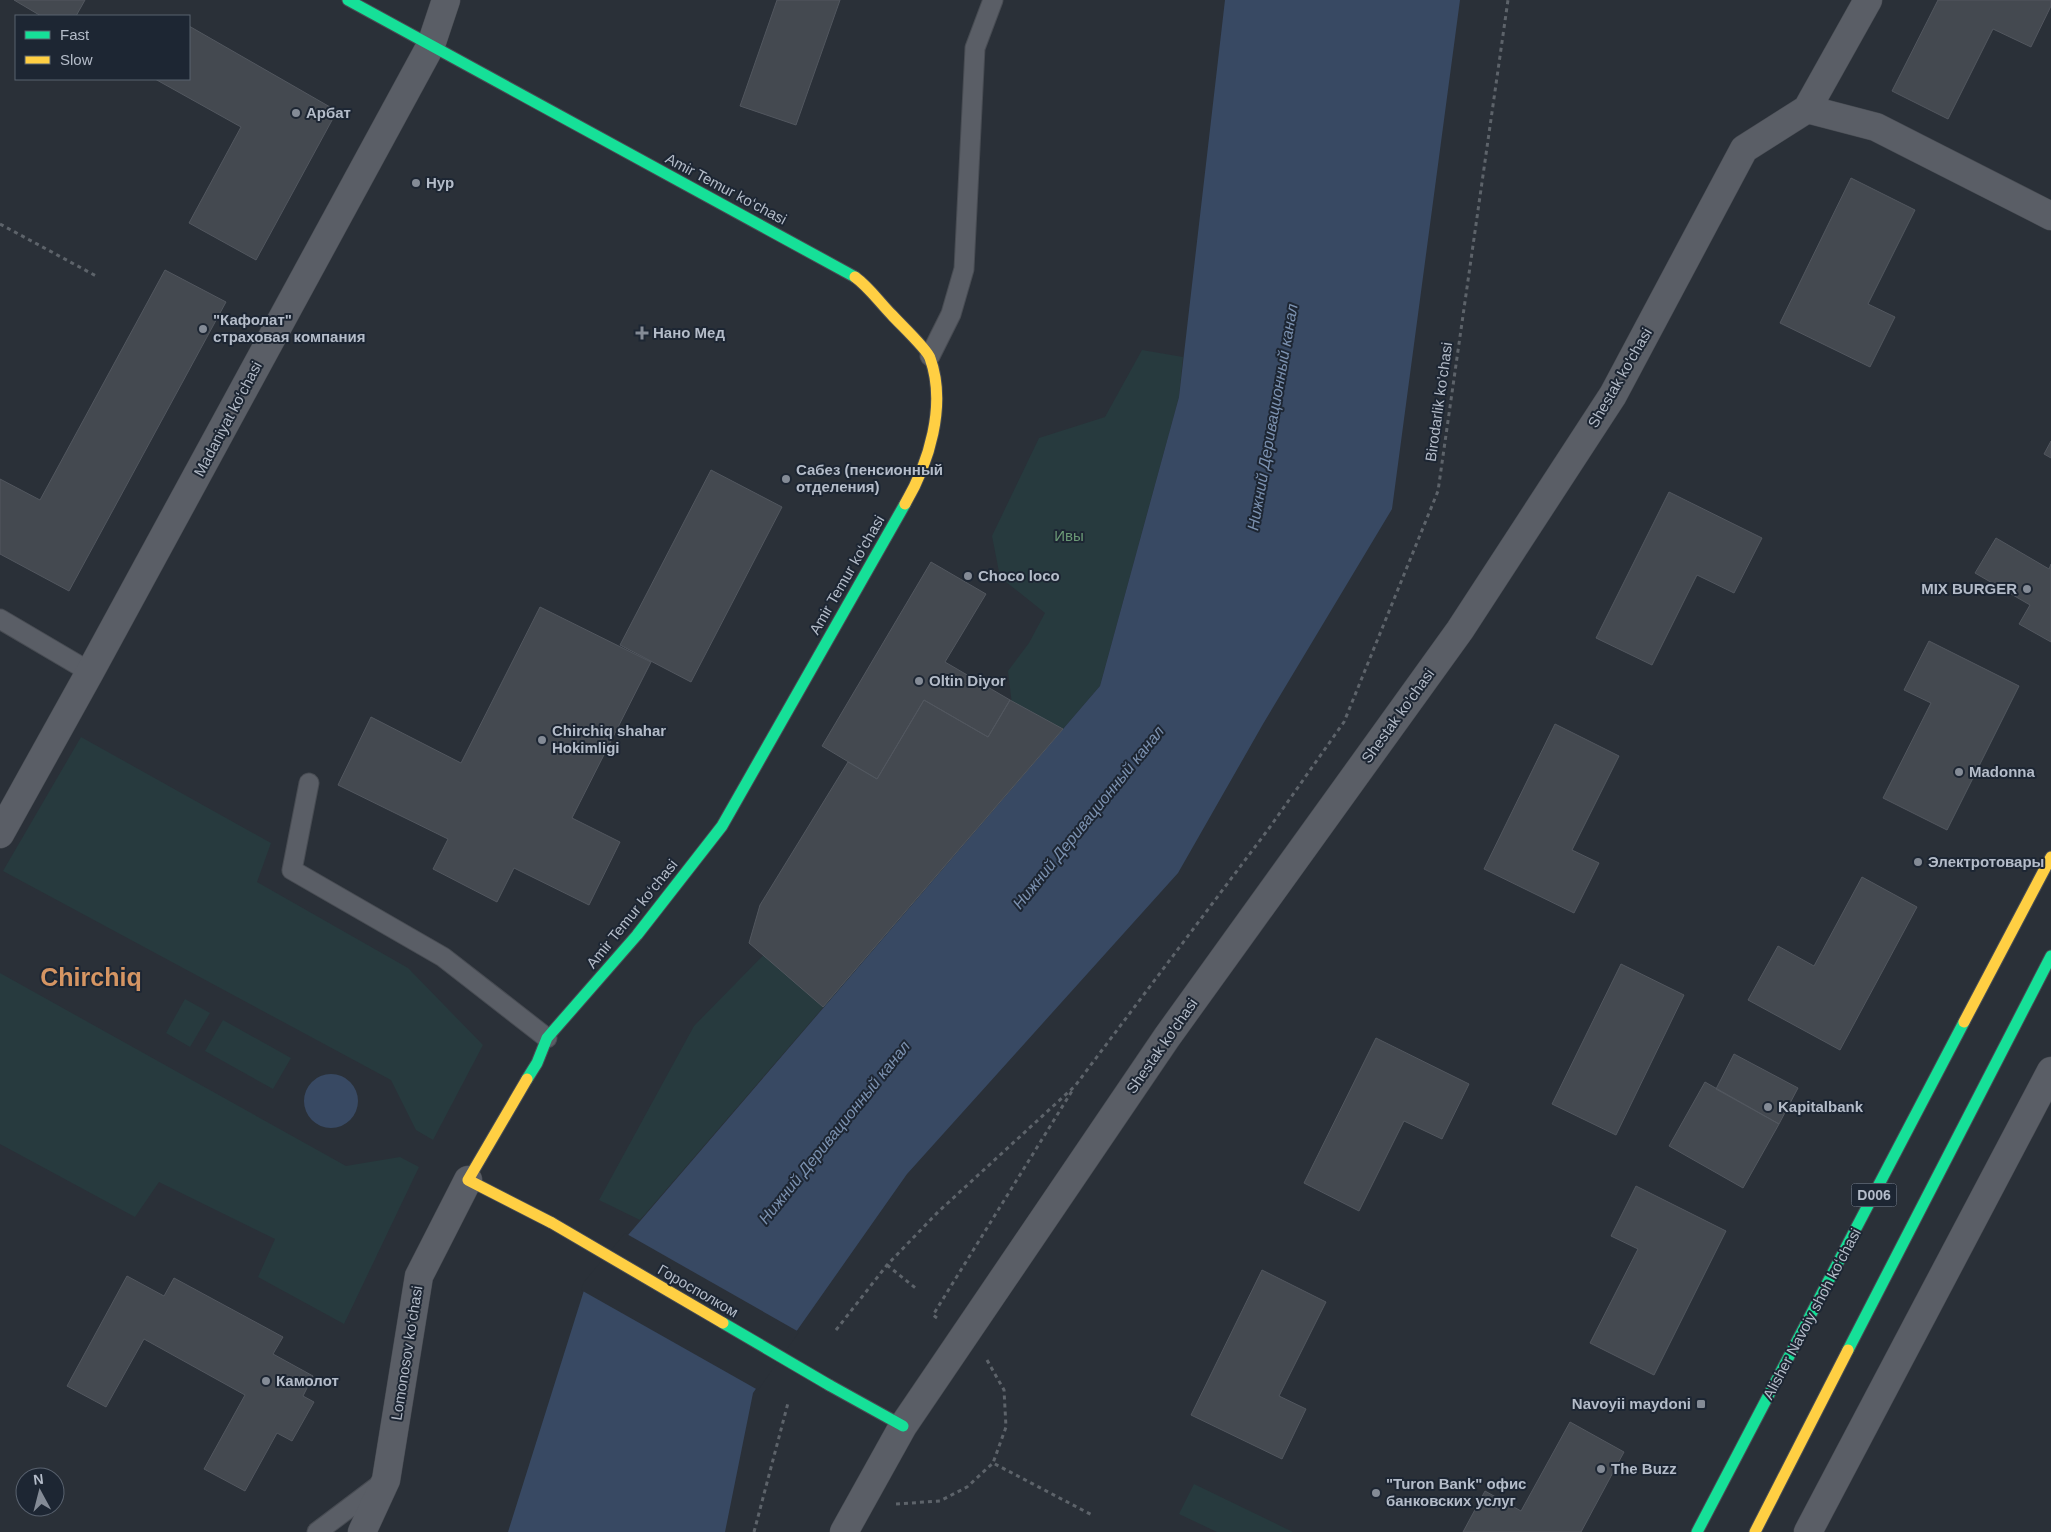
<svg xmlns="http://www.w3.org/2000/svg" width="2051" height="1532" font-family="Arial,sans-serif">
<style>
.green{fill:#273a3e}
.water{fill:#384963}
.pier{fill:#2a3038}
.building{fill:#444950;stroke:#52575f}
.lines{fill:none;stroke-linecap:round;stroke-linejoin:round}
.lane-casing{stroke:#484c53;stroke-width:21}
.street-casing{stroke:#484c53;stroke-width:29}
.fast-casing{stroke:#484c53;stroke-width:13}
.slow-casing{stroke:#484c53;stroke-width:13}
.path{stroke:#5d636a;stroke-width:3;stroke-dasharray:4 4;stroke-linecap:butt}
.lane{stroke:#5a5e66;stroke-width:19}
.street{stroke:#5a5e66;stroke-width:28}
.fast{stroke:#16e098;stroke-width:11}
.slow{stroke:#ffcf43;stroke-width:11}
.fast-bridge-casing{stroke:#484c53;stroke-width:13;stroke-linecap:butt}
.slow-bridge-casing{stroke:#484c53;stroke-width:13;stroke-linecap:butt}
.fast-bridge{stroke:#16e098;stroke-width:11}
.slow-bridge{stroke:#ffcf43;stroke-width:11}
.poi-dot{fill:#848b96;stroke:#1d2633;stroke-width:2}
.labels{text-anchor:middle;stroke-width:4;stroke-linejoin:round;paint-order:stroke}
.shield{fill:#1d2633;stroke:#878f9c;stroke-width:1}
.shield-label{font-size:14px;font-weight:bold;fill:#b4bcc9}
.poi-label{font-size:15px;font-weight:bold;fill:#b4bcc9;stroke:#1d2633;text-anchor:start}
.street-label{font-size:15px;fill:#b4bcc9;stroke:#1d2633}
.park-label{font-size:15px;fill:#6b9a76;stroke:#1d2633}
.water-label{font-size:16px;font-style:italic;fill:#7c92b1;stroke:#1d2633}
.town-label{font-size:25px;font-weight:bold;fill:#d59563;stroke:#1d2633}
</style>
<rect width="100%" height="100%" fill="#2a3038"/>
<path class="green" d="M1142,350L1183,357L1179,397L1100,686L640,1220L599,1200L694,1026L915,800L1015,730L1008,671L1029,643L1045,613L1000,577L992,536L1039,438L1105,417Z
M81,737L271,843L257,882L408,968L483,1045L433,1140L416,1130L391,1080L3,871Z
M0,973L346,1166L400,1157L419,1167L344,1324L258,1277L275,1239L159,1182L135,1217L0,1144Z
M185,999L210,1013L190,1047L166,1033Z
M223,1020L291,1058L273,1089L205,1051Z
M1194,1484L1293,1532H1217L1179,1514Z"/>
<path class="water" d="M1225,0H1460L1392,509L1263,724L1178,873L907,1174L753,1393L725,1532H508L586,1284L1100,686L1179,397Z
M304 1101a27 27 0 1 1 54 0a27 27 0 1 1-54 0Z"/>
<path class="pier" d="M625,1233L799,1332L758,1390L581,1290L584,1282Z"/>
<path class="building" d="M14,0H85L76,16H41Z
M777,0H840L796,125L740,106Z
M1938,0H2051V6L2031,47L1993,29L1948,119L1892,91Z
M189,26L337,111L256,260L189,223L241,127L155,79H189Z
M1851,178L1915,210L1868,304L1895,317L1870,367L1780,323Z
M165,270L226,302L69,591L0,554V479L40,500Z
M2051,441V458L2044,454Z
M711,470L782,507L691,682L620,645Z
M1669,492L1762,538L1734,593L1697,575L1652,665L1596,638Z
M1996,538L2049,569L2051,564V642L2019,624L2030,605L1975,573Z
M931,562L986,594L945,662L1010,700L988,737L924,700L877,779L822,746Z
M540,607L651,662L572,818L620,842L589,905L514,868L497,902L433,869L448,839L338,785L371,717L461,763Z
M1929,641L2019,686L1947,830L1883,798L1931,703L1904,690Z
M924,700L988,737L1010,700L1063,729L823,1007L749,943L760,905L848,762L877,779Z
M1555,724L1619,756L1572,850L1599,863L1574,913L1484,869Z
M1862,877L1917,907L1840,1050L1748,1000L1778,946L1814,966Z
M1621,964L1684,995L1616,1135L1552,1104Z
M1376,1038L1469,1084L1442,1139L1404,1121L1359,1211L1304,1183Z
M1734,1054L1798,1088L1779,1124L1716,1089Z
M1705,1082L1779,1124L1743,1188L1669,1146Z
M1636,1186L1726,1231L1654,1375L1590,1343L1638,1249L1611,1236Z
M1262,1270L1326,1302L1279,1396L1306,1409L1282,1459L1191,1415Z
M127,1276L164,1296L174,1278L283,1337L273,1354L313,1376L303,1396L314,1402L292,1441L277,1433L245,1491L204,1469L245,1395L144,1339L106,1407L67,1386Z
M1570,1422L1624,1452L1581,1532H1463L1485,1491L1521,1511Z"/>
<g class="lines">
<defs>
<path id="lane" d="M930,356L951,314L964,269L975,48L993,0
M0,619L90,672
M309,783L292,870L443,957L547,1038
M317,1532L382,1483"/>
<path id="street" d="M1807,109L1876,127L2051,216
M0,834L90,672L431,45L446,0
M362,1532L386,1480L419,1276L468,1180
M844,1532L903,1426L1167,1037L1460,630L1613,395L1744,149L1807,109L1868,0
M1808,1532L2051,1071"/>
<path id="fast" d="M348,0L855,277
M527,1079L537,1063L547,1038L637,935L722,826L905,504
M1848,1350L2051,956
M829,1385L903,1426
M1697,1532L1964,1022"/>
<path id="slow" d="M855,277C869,287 880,303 892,315C900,324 927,349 930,358C947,405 929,463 905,504
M1964,1022L2051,857
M527,1079L468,1180L552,1223
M1755,1532L1848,1350"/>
</defs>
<use href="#lane" class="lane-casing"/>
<use href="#street" class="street-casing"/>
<use href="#fast" class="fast-casing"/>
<use href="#slow" class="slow-casing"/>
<path class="path" d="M0,224L98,277
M887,1265L918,1290
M937,1318L933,1315L1072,1091
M836,1330L887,1265L938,1212L1075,1086L1270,827L1344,722L1438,491L1508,0
M987,1360L1004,1390L1006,1427L993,1463
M896,1504L940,1501L967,1487L993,1463L1092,1515
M754,1532L788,1403"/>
<use href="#lane" class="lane"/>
<use href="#street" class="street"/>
<use href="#fast" class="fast"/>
<use href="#slow" class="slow"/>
<defs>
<path id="fast-bridge" d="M723,1323L829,1385"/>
<path id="slow-bridge" d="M552,1223L723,1323"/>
</defs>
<use href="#fast-bridge" class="fast-bridge-casing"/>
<use href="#slow-bridge" class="slow-bridge-casing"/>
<use href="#fast-bridge" class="fast-bridge"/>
<use href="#slow-bridge" class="slow-bridge"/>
</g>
<g class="poi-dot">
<circle cx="296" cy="113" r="5"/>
<circle cx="416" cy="183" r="5"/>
<circle cx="203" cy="329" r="5"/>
<path d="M639.5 325.5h5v5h5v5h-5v5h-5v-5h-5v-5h5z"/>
<circle cx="786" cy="479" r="5"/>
<circle cx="968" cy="576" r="5"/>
<circle cx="2027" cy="589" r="5"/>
<circle cx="919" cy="681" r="5"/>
<circle cx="542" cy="740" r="5"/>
<circle cx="1959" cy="772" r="5"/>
<circle cx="1918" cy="862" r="5"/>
<circle cx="1768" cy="1107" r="5"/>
<circle cx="266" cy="1381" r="5"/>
<rect x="1696" y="1399" width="10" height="10" rx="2.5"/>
<circle cx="1601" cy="1469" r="5"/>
<circle cx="1376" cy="1493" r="5"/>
</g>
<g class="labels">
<rect class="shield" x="1851.5" y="1183.5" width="45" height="23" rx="4"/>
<g class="shield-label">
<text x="1874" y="1200">D006</text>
</g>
<g class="poi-label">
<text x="306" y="118">Арбат</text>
<text x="426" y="188">Нур</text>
<text x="213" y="325">"Кафолат"<tspan x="213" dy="17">страховая компания</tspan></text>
<text x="653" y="338">Нано Мед</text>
<text x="796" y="475">Сабез (пенсионный<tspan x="796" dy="17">отделения)</tspan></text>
<text x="978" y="581">Choco loco</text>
<text x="2017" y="594" text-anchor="end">MIX BURGER</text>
<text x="929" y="686">Oltin Diyor</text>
<text x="552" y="736">Chirchiq shahar<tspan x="552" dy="17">Hokimligi</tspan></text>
<text x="1969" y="777">Madonna</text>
<text x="1928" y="867">Электротовары</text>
<text x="1778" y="1112">Kapitalbank</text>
<text x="276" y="1386">Камолот</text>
<text x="1691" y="1409" text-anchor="end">Navoyii maydoni</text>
<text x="1611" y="1474">The Buzz</text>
<text x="1386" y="1489">"Turon Bank" офис<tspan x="1386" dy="17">банковских услуг</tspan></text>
</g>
<g class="street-label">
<text transform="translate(726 189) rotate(28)" y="5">Amir Temur ko‘chasi</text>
<text transform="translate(1620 378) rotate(-60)" y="5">Shestak ko'chasi</text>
<text transform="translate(1439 402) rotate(-82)" y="5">Birodarlik ko'chasi</text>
<text transform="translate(228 419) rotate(-62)" y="5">Madaniyat ko‘chasi</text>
<text transform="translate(847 575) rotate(-60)" y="5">Amir Temur ko‘chasi</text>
<text transform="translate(1398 716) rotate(-54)" y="5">Shestak ko'chasi</text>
<text transform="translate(632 914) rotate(-51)" y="5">Amir Temur ko‘chasi</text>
<text transform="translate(1162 1046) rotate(-55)" y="5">Shestak ko'chasi</text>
<text transform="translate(698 1291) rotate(30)" y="5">Горосполком</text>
<text transform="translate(1812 1314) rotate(-62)" y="5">Alisher Navoiy shoh koʻchasi</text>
<text transform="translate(407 1353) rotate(-81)" y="5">Lomonosov ko‘chasi</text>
</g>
<g class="park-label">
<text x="1069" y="541">Ивы</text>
</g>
<g class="water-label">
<text transform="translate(1272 417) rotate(-80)" y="6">Нижний Деривационный канал</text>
<text transform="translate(1088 817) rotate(-51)" y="6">Нижний Деривационный канал</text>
<text transform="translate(834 1132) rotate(-51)" y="6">Нижний Деривационный канал</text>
</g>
<g class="town-label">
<text x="91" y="986">Chirchiq</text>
</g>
</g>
<rect x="15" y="15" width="175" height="65" fill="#1d2633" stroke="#59626f"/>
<rect x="25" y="31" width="25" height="8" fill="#16e098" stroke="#59626f"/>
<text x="60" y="40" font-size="15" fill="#b4bcc9">Fast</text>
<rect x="25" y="56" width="25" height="8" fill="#ffcf43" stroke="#59626f"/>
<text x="60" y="65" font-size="15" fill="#b4bcc9">Slow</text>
<g transform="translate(40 1492) rotate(353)"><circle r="24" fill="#1d2633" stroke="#59626f"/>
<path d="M0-4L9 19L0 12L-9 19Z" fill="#848b96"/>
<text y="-8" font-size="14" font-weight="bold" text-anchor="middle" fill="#b4bcc9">N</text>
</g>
</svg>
